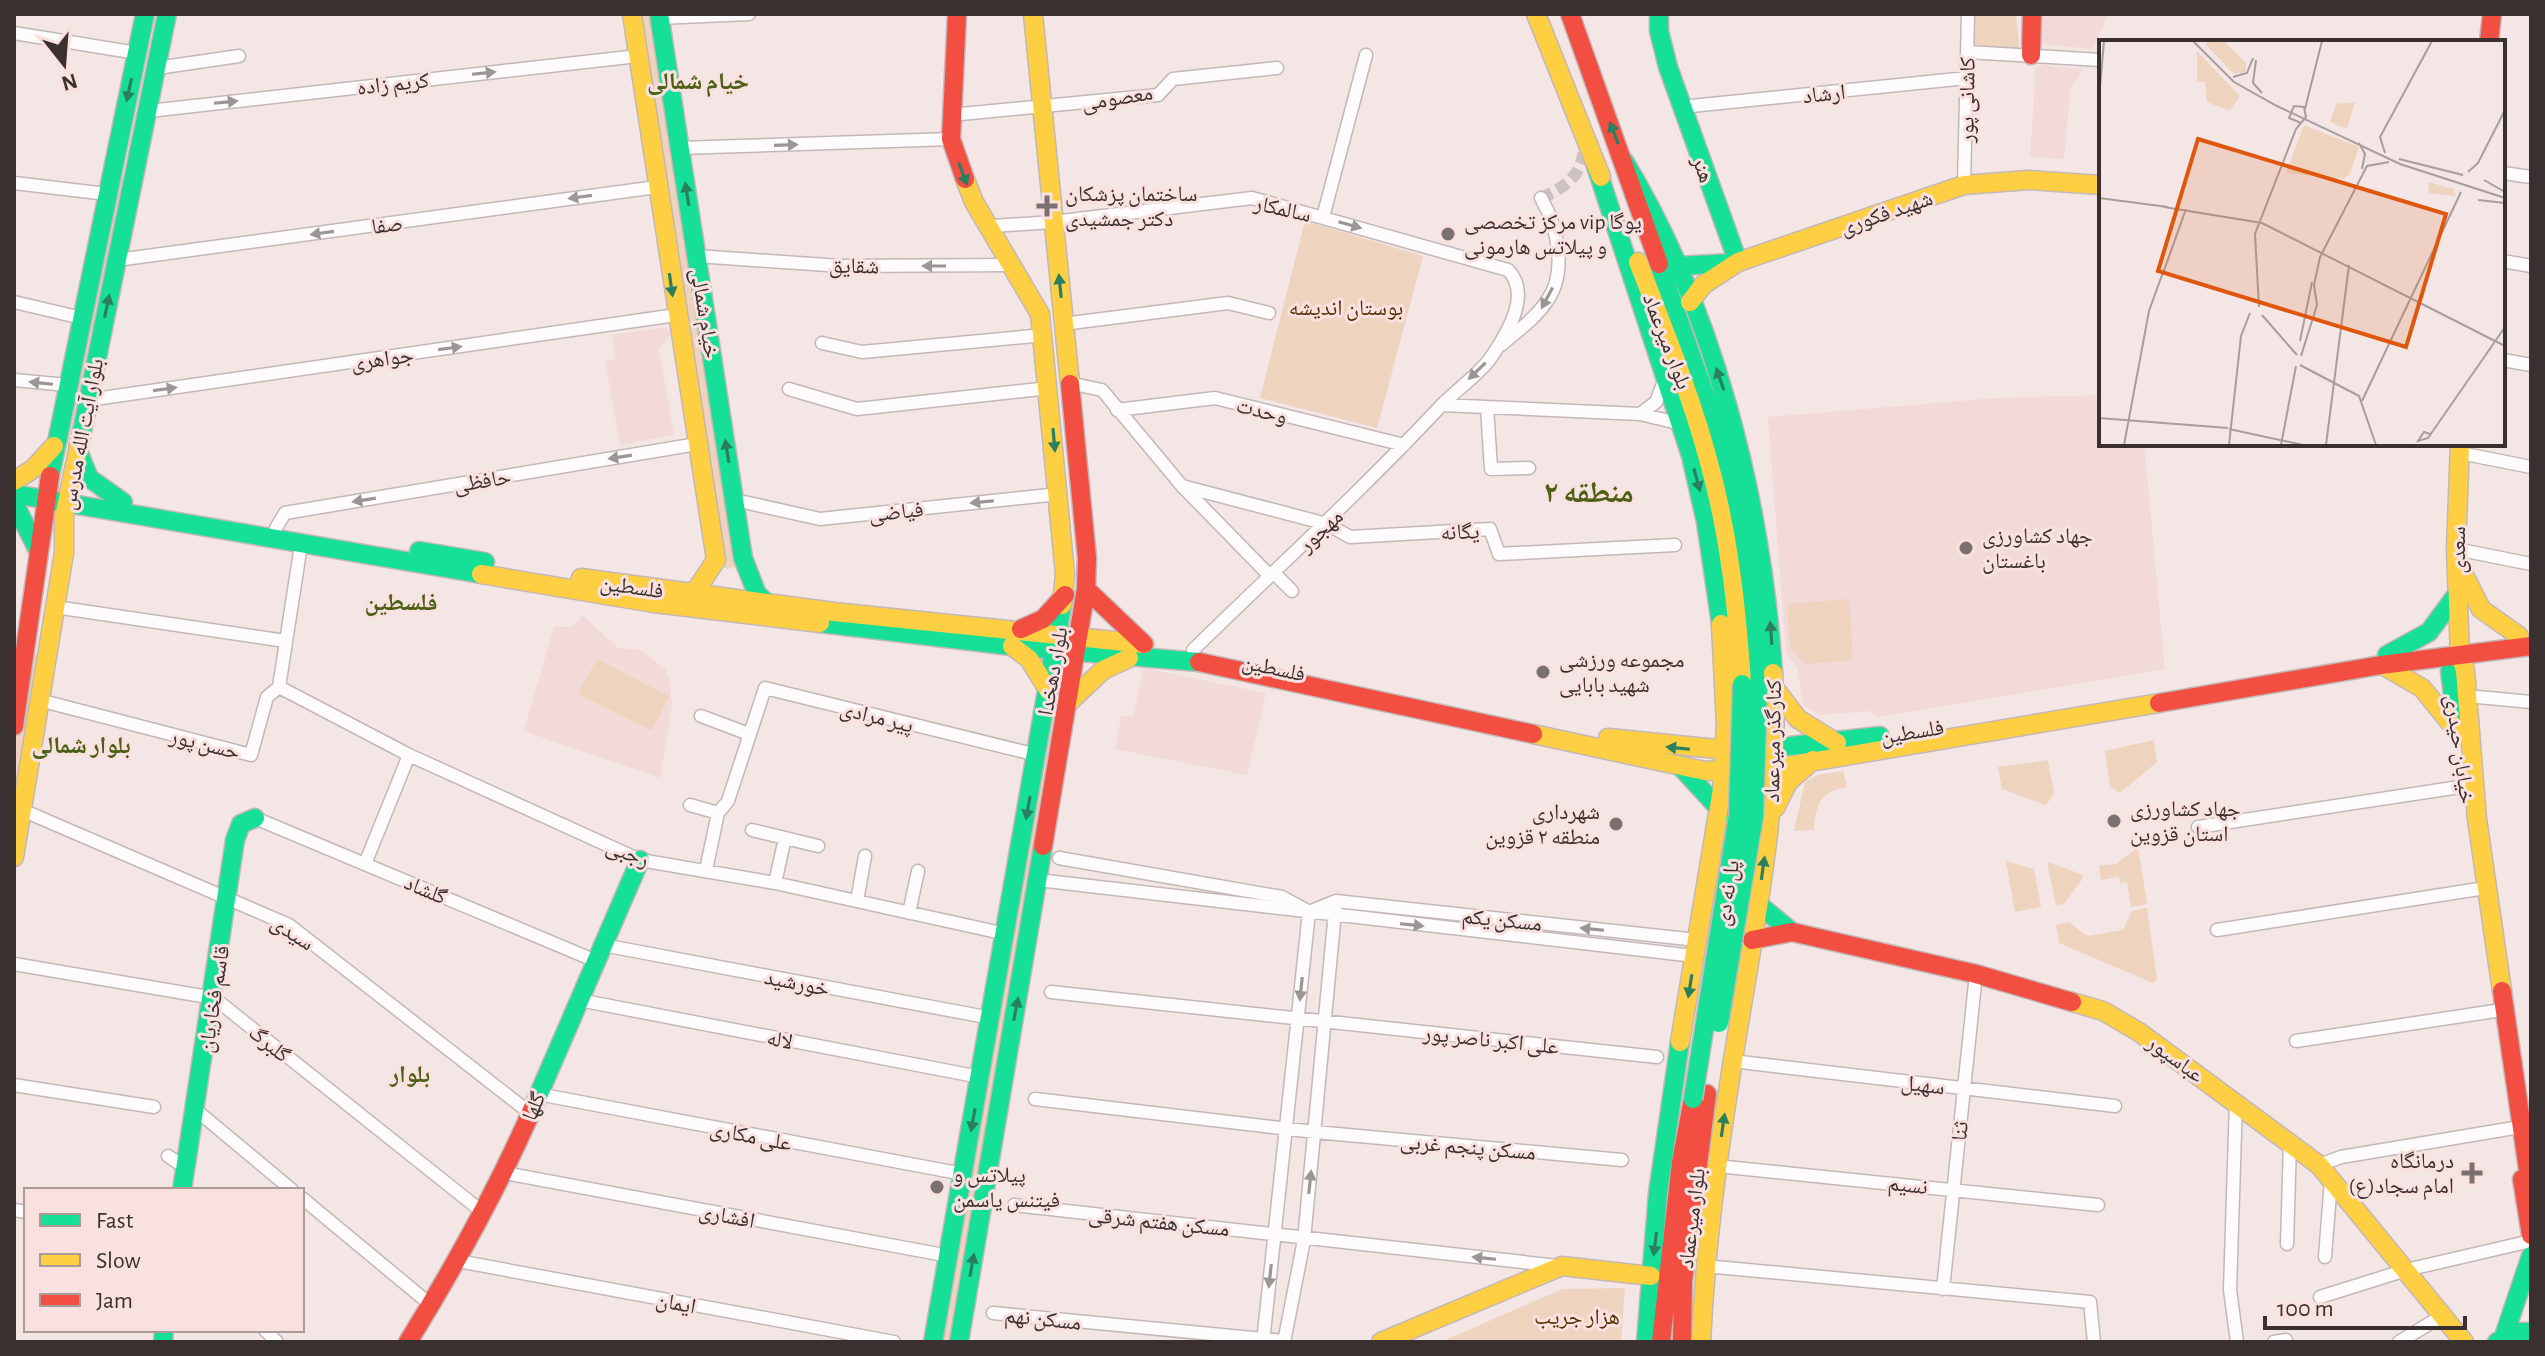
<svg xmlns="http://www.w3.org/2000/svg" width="2545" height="1356" font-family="'Alegreya Sans','Noto Naskh Arabic',sans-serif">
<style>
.built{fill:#f1dad8}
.green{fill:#eed3bf}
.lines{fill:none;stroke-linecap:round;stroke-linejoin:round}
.street-tunnel{stroke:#cec2c1;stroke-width:12;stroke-dasharray:12 6;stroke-linecap:butt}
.street-casing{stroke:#c3b8b7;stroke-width:15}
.fast-casing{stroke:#c3b8b7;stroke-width:21}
.slow-casing{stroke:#c3b8b7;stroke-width:21}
.jam-casing{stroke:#c3b8b7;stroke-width:21}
.street{stroke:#fdfbfb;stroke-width:12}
.fast{stroke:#16e098;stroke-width:18}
.slow{stroke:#ffcf43;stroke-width:18}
.jam{stroke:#f24e42;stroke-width:18}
.fast-bridge-casing{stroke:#c3b8b7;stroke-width:21;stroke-linecap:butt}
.fast-bridge{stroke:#16e098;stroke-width:18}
.oneway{fill:#9b9695}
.oneway2{fill:#297f5e}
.poi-dot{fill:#7a706f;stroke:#f9e1df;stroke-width:3}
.labels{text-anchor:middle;stroke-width:6;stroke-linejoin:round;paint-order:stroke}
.street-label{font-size:22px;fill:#39302f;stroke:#f9e1df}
.poi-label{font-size:22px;fill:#39302f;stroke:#f9e1df;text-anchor:start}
.park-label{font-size:22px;fill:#562f00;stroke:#f9e1df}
.neighbourhood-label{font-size:24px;font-weight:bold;fill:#4b5f15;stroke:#f9e1df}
.district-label{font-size:30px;font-weight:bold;fill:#4b5f15;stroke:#f9e1df}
.inset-road{fill:none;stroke:#a99d9c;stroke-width:2}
.view{fill:#df570e;fill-opacity:0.15;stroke:#df570e;stroke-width:4}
.inset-edge{fill:none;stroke:#39302f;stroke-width:4}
</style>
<rect width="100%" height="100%" fill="#f3e6e5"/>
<path class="built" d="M2038,14H2108L2093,49L2039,44Z
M2036,65L2083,69L2070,91L2064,159L2030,157Z
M666,327L671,335L659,349L674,435L620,445L605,360H616L612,335Z
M2101,395V444H2144L2165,669L1880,717L1869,711L1822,715L1803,705L1797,667L1786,653L1768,417L1997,398Z
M583,616L618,648L640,650L665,669L670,682L672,706L660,778L524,731L554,627H572Z
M1144,668L1266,693L1247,775L1115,749L1121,716L1133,717Z"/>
<path class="green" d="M632,14H659L740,565L728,569L719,565Z
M1972,14H2016L2019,49L1971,45Z
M111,176H123L133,184L70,448L67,443L73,360Z
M1305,221L1423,256L1377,428L1260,398Z
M1849,599L1853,660L1805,664L1790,647L1787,604Z
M34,654L39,657L14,857V726Z
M597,659L669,696L652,731L578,694Z
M1059,692L1063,695L959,1342H933L1053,693Z
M2154,740L2157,762L2120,793L2110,787L2105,751Z
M2048,760L2054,794L2046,805L2002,789L1998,767Z
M1843,771L1847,787C1820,792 1816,803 1814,830L1794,831L1805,782L1817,775Z
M2138,847L2147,904L2131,907L2127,882L2120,883L2119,877L2101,880L2099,866L2116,864Z
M2006,861L2034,869L2041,907L2015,912Z
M2047,862L2081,874L2083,878L2064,904L2056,905Z
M2147,908L2157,979L2153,983L2059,943L2056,925L2069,922L2087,936L2123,930L2132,911Z
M1625,1288L1621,1342H1441L1562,1289Z"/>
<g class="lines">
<path class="street-tunnel" d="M1541,198C1566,187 1583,175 1584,146"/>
<defs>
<path id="street" d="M659,18L749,14
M14,33L137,53
M1967,52L2101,60
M157,68L239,56
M1681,107L1967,78
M149,111L638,56
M951,115L1158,95L1173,79L1277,68
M680,148L951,139
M2503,173L2531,177
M14,183L107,194
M1964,185L1968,14
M1323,217L1366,55
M992,226L1053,222L1252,198L1508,270C1531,293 1509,330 1494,353C1481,374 1455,390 1438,409C1359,493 1275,570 1193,650
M697,256L841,266L1012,265
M117,260L657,187
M2503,261L2531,266
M14,302L82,318
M1063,324L1228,303L1269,313
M822,343L862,352L1044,335
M1501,345C1517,331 1535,319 1547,301C1568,271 1557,226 1541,198
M2503,360L2531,365
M14,380L67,385
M1069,383L1102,390L1182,486L1270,576
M789,389L857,409L1049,388
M88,400L676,315
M1442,405L1640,414L1682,424
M1487,407L1491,469L1529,468
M1117,410L1215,398L1404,445
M1640,414L1656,402L1665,379
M2460,453L2531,467
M1182,486L1327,524L1350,537L1490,529L1499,554L1675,545
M735,500L820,519L1059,494
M276,528L285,513L697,444
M2456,549L2531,564
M1273,572L1292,591
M55,607L279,640
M279,687L409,755L640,860L775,883L1006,934
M279,687L301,545
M2467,696L2531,702
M39,700L251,755L267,697L279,687
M701,716L749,734
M690,805L718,813L706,870
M22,810L289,925L530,1113
M718,813L728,801L765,688L1037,755
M255,818L596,961
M2198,827L2466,786
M752,830L818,846
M1059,858L1282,897L1306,910
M365,864L409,755
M1038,880L1694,956
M775,883L785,838
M857,901L865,856
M1309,912L1336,901L1697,940
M909,913L918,871
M2217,930L2479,889
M603,945L991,1018
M14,964L214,998L485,1214
M1051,992L1657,1057
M579,1000L980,1077
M2296,1041L2495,1011
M1732,1061L2115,1106
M14,1085L154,1107
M538,1094L963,1174
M1035,1099L1315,1132L1622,1160
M2236,1101L2230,1290L2237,1342
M196,1110L292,1190
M168,1156L186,1168
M2319,1165L2341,1157L2514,1128
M1717,1166L2098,1205
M505,1173L949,1256
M302,1198L431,1305
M1014,1205L1558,1266
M14,1210L26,1212
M2287,1244L2290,1143
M2325,1257L2331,1180
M458,1261L894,1342
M1705,1266L2090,1302L2094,1342
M1943,1289L1976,974
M2320,1297L2406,1270L2531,1241
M993,1313L1284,1341
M265,1330L277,1342
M1263,1342L1309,912
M1284,1342L1304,1240L1336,901
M2274,1342L2286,1340
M2399,1342L2442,1316"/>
<path id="fast" d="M659,14L743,558L757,594L768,604
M1659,14V31L1668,67L1738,262
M1624,161C1714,309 1762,502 1773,673
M1596,166L1691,456L1706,522L1721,624
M1659,264L1716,426L1745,551L1758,684
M1677,266L1732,263
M79,446L167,14
M78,451L89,478L123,502
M50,476L145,14
M14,494L481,574
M14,503L38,550
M419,551L485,562
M820,623L1012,646L1199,662
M2387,655L2429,632L2457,594
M2458,734L2450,671L2460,656
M1763,749L1880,736
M1681,767L1723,813
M1758,904L1792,932
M535,1103L640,860
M182,1190L235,840L241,824L255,818
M2504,1336L2531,1256
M163,1342L164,1330
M933,1342L1062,605
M959,1342L1043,846
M1646,1342L1658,1193L1680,1042
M2497,1342L2515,1332H2531"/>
<path id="slow" d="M632,14L716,560L697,589L688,594
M1033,14L1070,384
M1536,14L1601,177
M965,179L974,202L1040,314L1065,574L1062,605
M1638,262C1663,327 1690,392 1708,459C1729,533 1737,608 1742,684
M1690,302L1703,285L1738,262L1964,185L2029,180L2101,185
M2460,444L2456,549L2460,656L2465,670L2477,819L2502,991
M14,481L33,469L54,446
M2460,567L2481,609L2519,636
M481,574L654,603L820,623
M581,578L834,612L1144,644
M1012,646L1029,659L1049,691
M2384,666L2422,688L2456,730
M1775,689L1798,719L1837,743
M1068,703L1103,670L1129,658
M1533,734L1705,771L1786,766L2159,703
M1608,738L1737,751
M1775,808L1788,782L1813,760
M14,857L64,553V517L79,446
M2072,1002L2103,1011L2139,1032L2319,1165L2464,1342
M1680,1042L1722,789L1726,725L1721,624
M1381,1342L1562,1266L1651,1276
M1701,1342C1706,1232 1722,1125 1740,1017C1759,902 1781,790 1773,673"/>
<path id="jam" d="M957,14L951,139L965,179
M1570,14L1659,264
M2489,42L2492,14
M2031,55L2032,14
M1086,589L1144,644
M1021,629L1043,619L1065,595
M1199,662L1533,734
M2159,703L2381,665L2531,646
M14,726L50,476
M1043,846L1086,589L1087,558L1070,384
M1752,940L1792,932L1976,974L2072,1002
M2502,991L2531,1190
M2522,1179L2531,1235
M408,1342C456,1264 499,1187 535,1103
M1661,1342L1681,1162L1693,1099
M1682,1342L1683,1281L1707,1094"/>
</defs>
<use href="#street" class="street-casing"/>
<use href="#fast" class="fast-casing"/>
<use href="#slow" class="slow-casing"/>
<use href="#jam" class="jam-casing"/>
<use href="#street" class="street"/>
<use href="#fast" class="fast"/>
<use href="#slow" class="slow"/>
<use href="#jam" class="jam"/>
<defs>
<path id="fast-bridge" d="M1719,1023L1754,816L1758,684
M1693,1099L1738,815L1742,684"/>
</defs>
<use href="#fast-bridge" class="fast-bridge-casing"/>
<use href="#fast-bridge" class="fast-bridge"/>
</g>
<defs><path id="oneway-solid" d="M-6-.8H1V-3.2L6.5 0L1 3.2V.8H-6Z" transform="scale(2)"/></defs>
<g class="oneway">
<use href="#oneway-solid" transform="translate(484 73) rotate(-6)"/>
<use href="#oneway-solid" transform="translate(226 102) rotate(-6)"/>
<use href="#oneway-solid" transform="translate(786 145) rotate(-2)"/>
<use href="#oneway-solid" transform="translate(580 197) rotate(172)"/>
<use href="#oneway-solid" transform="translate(1350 225) rotate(16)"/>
<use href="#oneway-solid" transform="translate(322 233) rotate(172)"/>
<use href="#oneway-solid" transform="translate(934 266) rotate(180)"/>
<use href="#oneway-solid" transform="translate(1547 298) rotate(118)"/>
<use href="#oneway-solid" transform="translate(450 348) rotate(-8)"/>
<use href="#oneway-solid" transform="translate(1477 371) rotate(136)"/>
<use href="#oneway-solid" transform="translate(41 383) rotate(-174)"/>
<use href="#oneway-solid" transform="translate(165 389) rotate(-8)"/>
<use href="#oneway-solid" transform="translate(620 457) rotate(171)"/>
<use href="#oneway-solid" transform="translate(364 500) rotate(171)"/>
<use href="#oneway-solid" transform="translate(982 502) rotate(174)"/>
<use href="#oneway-solid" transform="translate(1412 925) rotate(6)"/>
<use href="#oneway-solid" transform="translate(1592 929) rotate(-174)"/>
<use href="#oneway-solid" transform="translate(1301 989) rotate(96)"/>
<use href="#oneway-solid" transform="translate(1310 1182) rotate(-84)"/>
<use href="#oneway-solid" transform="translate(1484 1258) rotate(-174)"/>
<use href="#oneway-solid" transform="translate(1270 1276) rotate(96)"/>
</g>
<g class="oneway2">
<use href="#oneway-solid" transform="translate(129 90) rotate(102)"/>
<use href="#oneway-solid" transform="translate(1614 133) rotate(-111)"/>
<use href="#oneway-solid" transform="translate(963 174) rotate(69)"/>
<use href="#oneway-solid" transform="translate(687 194) rotate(-99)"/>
<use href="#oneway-solid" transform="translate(671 285) rotate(82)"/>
<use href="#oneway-solid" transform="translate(1060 286) rotate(-96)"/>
<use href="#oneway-solid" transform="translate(107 306) rotate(-78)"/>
<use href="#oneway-solid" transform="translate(1720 379) rotate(-109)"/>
<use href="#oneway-solid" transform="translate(1054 440) rotate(85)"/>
<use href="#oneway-solid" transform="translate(727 451) rotate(-99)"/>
<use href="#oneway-solid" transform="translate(1697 480) rotate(75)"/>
<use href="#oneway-solid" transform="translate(1771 633) rotate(-94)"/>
<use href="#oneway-solid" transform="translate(1678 748) rotate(-174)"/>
<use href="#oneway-solid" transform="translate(1028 808) rotate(100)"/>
<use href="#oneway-solid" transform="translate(1763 868) rotate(-82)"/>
<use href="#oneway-solid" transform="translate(1690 986) rotate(99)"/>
<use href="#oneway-solid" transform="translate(1016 1009) rotate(-79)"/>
<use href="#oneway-solid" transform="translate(973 1120) rotate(100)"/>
<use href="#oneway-solid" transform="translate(1723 1125) rotate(-82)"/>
<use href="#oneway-solid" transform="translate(1655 1244) rotate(97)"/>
<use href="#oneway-solid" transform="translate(972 1265) rotate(-80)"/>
</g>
<g class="poi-dot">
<path d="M1043 194h8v8h8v8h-8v8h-8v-8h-8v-8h8z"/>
<circle cx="1448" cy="234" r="8"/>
<circle cx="1966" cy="548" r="8"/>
<circle cx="1543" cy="672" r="8"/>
<circle cx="2114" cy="821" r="8"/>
<circle cx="1616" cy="824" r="8"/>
<path d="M2468 1161h8v8h8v8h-8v8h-8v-8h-8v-8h8z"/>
<circle cx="937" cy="1187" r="8"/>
</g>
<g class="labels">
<g class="street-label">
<text transform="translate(393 83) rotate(-6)" y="8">کریم زاده</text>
<text transform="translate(1824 93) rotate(-6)" y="8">ارشاد</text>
<text transform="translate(1117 97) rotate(-9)" y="8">معصومی</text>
<text transform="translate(1966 100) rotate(-89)" y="8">کاشانی پور</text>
<text transform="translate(1704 169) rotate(70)" y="8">هنر</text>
<text transform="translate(1283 208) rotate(13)" y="8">سالمکار</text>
<text transform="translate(1886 212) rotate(-19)" y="8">شهید فکوری</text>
<text transform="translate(387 224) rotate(-8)" y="8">صفا</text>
<text transform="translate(854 265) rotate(1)" y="8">شقایق</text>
<text transform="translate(706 313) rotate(81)" y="8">خیام شمالی</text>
<text transform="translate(1668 341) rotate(69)" y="8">بلوار میرعماد</text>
<text transform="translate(382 358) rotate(-8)" y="8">جواهری</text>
<text transform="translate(1262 410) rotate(14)" y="8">وحدت</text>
<text transform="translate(81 434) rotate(-79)" y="8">بلوار آیت الله مدرس</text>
<text transform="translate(482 480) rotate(-9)" y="8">حافظی</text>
<text transform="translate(896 511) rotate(-6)" y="8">فیاضی</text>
<text transform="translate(1320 530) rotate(-43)" y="8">مهجور</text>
<text transform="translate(1460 531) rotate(-2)" y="8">یگانه</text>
<text transform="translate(2457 550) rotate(-90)" y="8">سعدی</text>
<text transform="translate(632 586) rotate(8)" y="8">فلسطین</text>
<text transform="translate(1274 667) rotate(12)" y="8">فلسطین</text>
<text transform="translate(1052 671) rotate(-80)" y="8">بلوار دهخدا</text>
<text transform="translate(877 716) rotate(14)" y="8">پیر مرادی</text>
<text transform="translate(1912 731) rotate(-9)" y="8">فلسطین</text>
<text transform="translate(1772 741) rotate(-89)" y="8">کنارگذر میرعماد</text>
<text transform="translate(205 743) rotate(14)" y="8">حسن پور</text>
<text transform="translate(2461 749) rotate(82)" y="8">خیابان حیدری</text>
<text transform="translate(628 852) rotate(20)" y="8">رجبی</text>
<text transform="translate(426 889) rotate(23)" y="8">گلشاد</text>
<text transform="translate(1726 893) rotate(-81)" y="8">پل نه دی</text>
<text transform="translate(1502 919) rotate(6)" y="8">مسکن یکم</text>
<text transform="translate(293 932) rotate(33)" y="8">سیدی</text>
<text transform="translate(797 982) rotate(11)" y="8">خورشید</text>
<text transform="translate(213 999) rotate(-81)" y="8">قاسم فخاریان</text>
<text transform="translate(780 1039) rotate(11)" y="8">لاله</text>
<text transform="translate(1491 1039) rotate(6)" y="8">علی اکبر ناصر پور</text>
<text transform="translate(270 1043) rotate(39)" y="8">گلبرگ</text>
<text transform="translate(2176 1058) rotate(36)" y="8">عباسپور</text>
<text transform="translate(1923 1084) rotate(7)" y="8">سهیل</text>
<text transform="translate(533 1106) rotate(-67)" y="8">گلها</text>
<text transform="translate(1959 1131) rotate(-84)" y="8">ثنا</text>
<text transform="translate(751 1135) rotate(11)" y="8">علی مکاری</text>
<text transform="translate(1468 1146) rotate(5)" y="8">مسکن پنجم غربی</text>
<text transform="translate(1908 1184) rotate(6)" y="8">نسیم</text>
<text transform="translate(727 1215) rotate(11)" y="8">افشاری</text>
<text transform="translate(1691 1218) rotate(-83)" y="8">بلوار میرعماد</text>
<text transform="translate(1159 1221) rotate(6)" y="8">مسکن هفتم شرقی</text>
<text transform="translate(676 1302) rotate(11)" y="8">ایمان</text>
<text transform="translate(1043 1318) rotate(6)" y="8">مسکن نهم</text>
</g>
<g class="poi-label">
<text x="1065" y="201">ساختمان پزشکان<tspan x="1065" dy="25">دکتر جمشیدی</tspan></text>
<text x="1464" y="229">مرکز تخصصی vip یوگا<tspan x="1464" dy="25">و پیلاتس هارمونی</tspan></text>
<text x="1982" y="543">جهاد کشاورزی<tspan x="1982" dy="25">باغستان</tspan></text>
<text x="1559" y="667">مجموعه ورزشی<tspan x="1559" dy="25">شهید بابایی</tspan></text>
<text x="2130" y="816">جهاد کشاورزی<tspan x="2130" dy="25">استان قزوین</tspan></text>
<text x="1600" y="819" text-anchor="end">شهرداری<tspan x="1600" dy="25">منطقه ۲ قزوین</tspan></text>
<text x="2454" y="1168" text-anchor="end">درمانگاه<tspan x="2454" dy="25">امام سجاد(ع)</tspan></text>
<text x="953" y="1182">پیلاتس و<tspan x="953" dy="25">فیتنس یاسمن</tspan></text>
</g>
<g class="park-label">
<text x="1346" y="315">بوستان اندیشه</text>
<text x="1577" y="1324">هزار جریب</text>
</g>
<g class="neighbourhood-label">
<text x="698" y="89">خیام شمالی</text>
<text x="401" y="610">فلسطین</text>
<text x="81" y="753">بلوار شمالی</text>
<text x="410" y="1082">بلوار</text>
</g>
<g class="district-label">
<text x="1589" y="502">منطقه ۲</text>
</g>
</g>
<g transform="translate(2099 40)">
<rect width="406" height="406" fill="#f3e6e5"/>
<path d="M110,1H125L147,23V32L135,34L106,4ZM98,11L141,56L131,71L108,62L106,42H98ZM256,62L248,89L231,82L237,64ZM205,85L260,107L251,134L245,139L187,133ZM329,142L355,149L357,156L330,153Z" fill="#eed3bf"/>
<path class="inset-road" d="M94,1L135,42L178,66L301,124L406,158M157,20L154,43L163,53M134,37L148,33L154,18M0,59L5,1M206,69L223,1M260,103L266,114L263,129M286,113L281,97L333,1M300,119L364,135M369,132L379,123L406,70M385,140L406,152M0,158L69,167M379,160L406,163M65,167L163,183L406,306M63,236L87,169M160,267L156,194L197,89L207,77L205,67L195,66L190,78L202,83M163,275L198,315M201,301L213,242M202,316L218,265L215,245L221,217L268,126L290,122M201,325L260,356L277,405M263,361L362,152M0,378L129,388M130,389L204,405M331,394L325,392L319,401L329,398L406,287M25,405L50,271L63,235M130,405L142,296L151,273M182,405L197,326M227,405L250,225"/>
<path class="view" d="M99,99L347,174L307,307L59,231Z"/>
<rect width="406" height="406" class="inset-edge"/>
</g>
<rect width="2545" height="1356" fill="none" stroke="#39302f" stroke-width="32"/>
<rect x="24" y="1188" width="280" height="144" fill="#f9e1df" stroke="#ac9a99" stroke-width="2"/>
<rect x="40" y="1214" width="40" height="12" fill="#16e098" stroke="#ac9a99" stroke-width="2"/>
<text x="96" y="1228" font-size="24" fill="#39302f">Fast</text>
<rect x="40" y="1254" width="40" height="12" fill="#ffcf43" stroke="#ac9a99" stroke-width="2"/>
<text x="96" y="1268" font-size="24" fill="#39302f">Slow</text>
<rect x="40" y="1294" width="40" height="12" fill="#f24e42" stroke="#ac9a99" stroke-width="2"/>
<text x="96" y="1308" font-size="24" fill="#39302f">Jam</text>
<g transform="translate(64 64) rotate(163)" stroke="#f9e1df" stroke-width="6" paint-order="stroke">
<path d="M0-6L14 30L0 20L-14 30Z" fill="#39302f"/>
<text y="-12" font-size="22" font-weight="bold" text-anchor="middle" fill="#39302f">N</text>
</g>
<path d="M2265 1316v12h200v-12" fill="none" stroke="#39302f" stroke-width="4"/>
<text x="2277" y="1316" font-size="24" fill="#39302f" stroke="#f9e1df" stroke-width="6" paint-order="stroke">100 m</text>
</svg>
